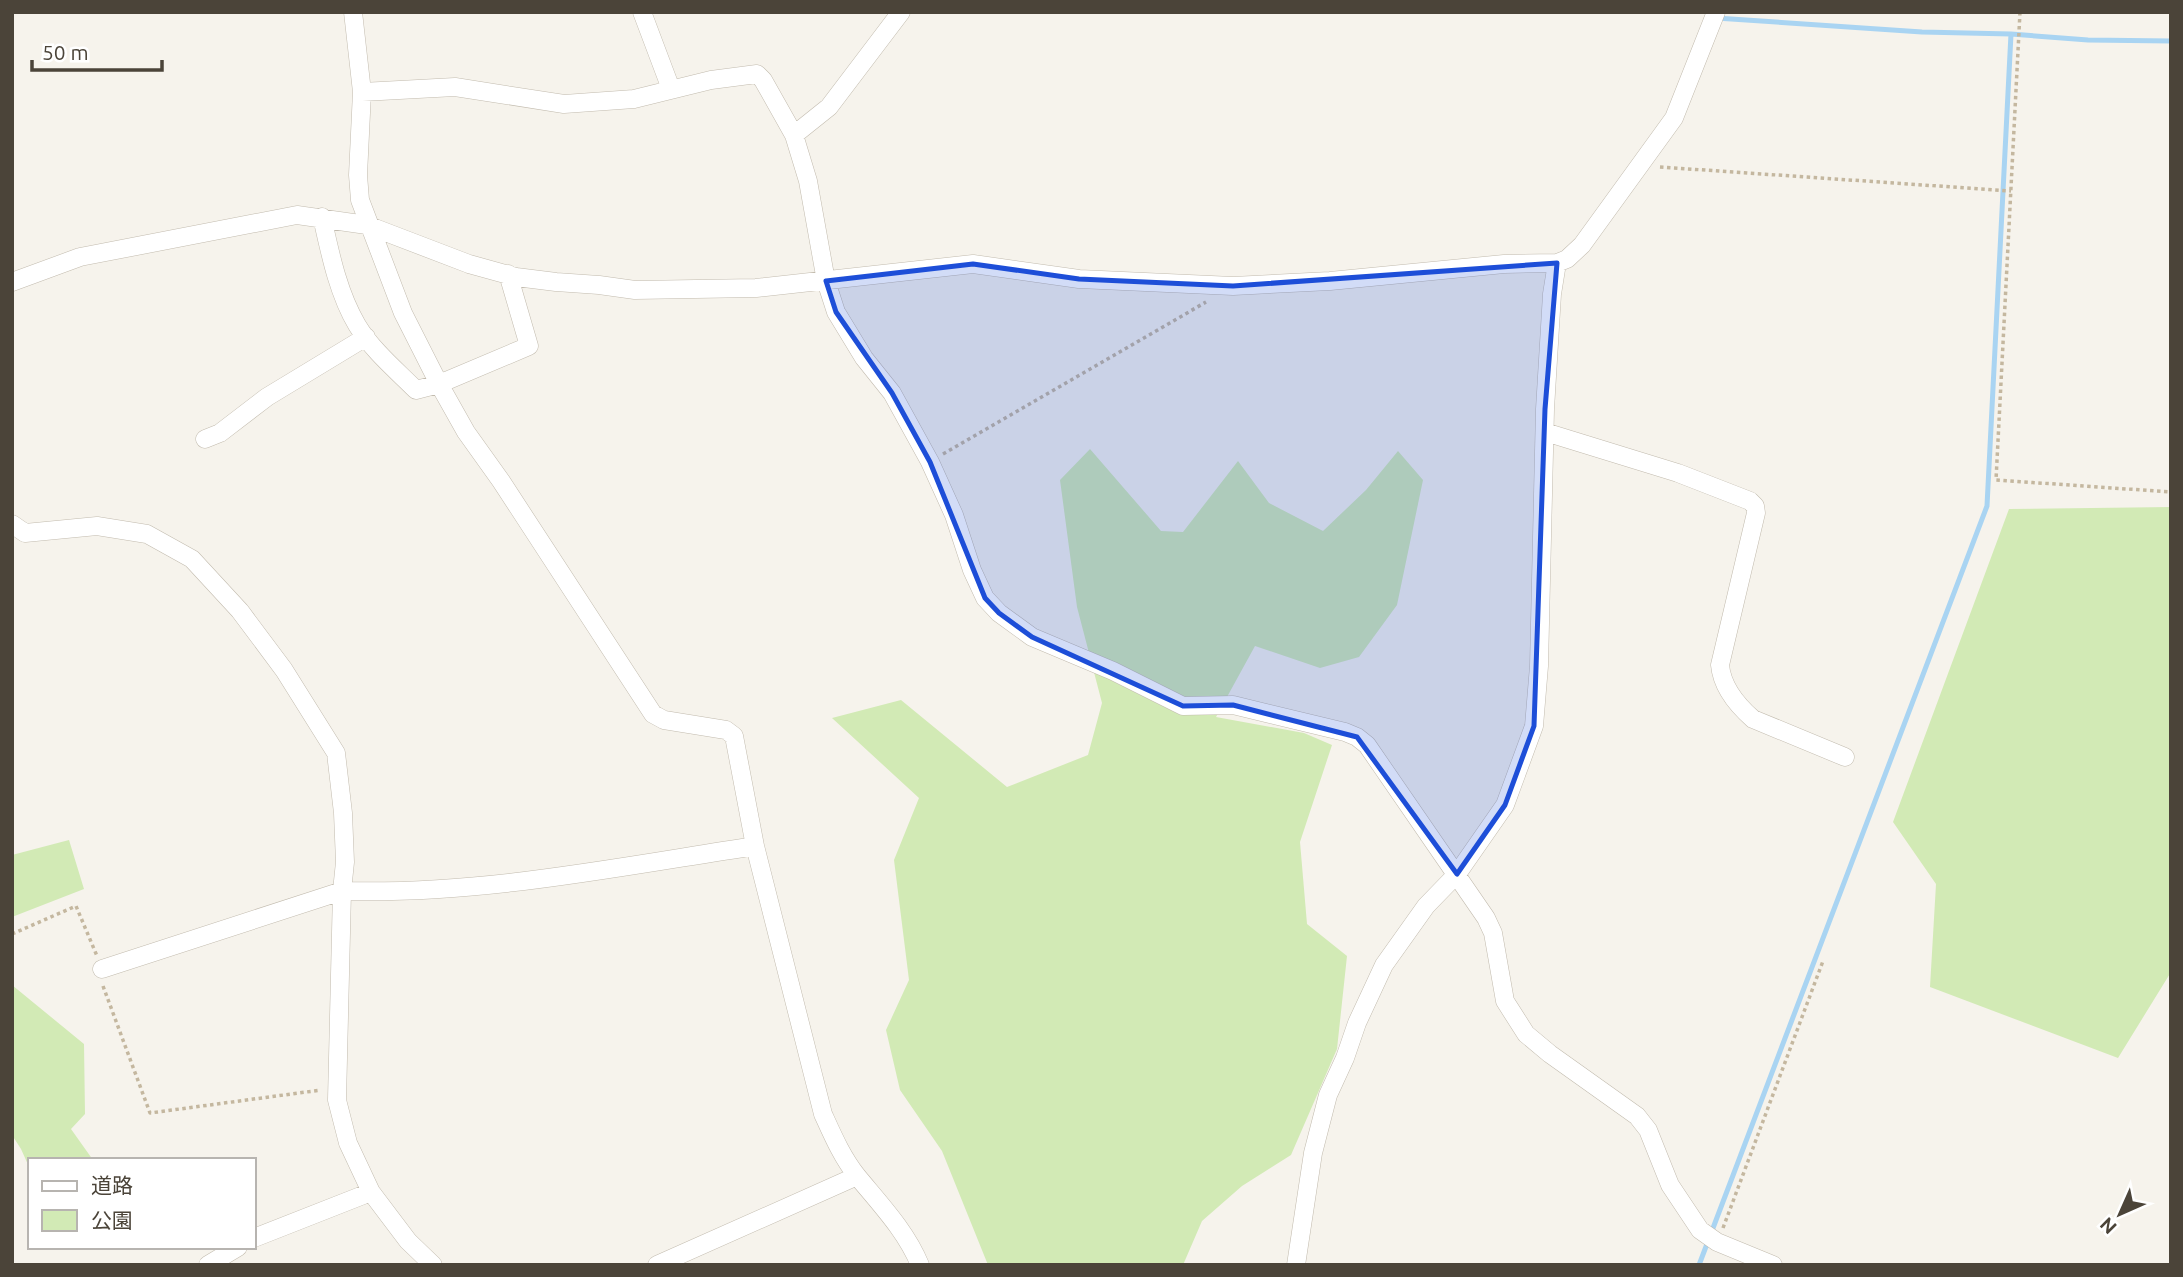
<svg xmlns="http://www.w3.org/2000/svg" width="2183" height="1277" font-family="Ubuntu,'Noto Sans JP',sans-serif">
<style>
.green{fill:#d2eab5}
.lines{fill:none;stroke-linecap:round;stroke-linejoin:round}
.stream{stroke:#a9d4f2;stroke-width:5}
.minor-casing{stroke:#c2bbae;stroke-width:19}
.path{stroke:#c4b79f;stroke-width:3.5;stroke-dasharray:3.5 3.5;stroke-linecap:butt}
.minor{stroke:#fff;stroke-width:18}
.marked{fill:#1d4ed8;fill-opacity:0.2;stroke:#1d4ed8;stroke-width:5;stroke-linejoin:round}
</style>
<rect width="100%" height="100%" fill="#f6f3ec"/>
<path class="green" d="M1090,449L1161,531L1183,532L1238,461L1269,503L1323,531L1366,490L1398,451L1423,480L1397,605L1359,657L1320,668L1255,646L1216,717L1304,733L1332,745L1300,842L1307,924L1347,956L1337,1049L1291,1155L1242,1186L1202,1221L1183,1265H988L942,1151L900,1090L886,1030L909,980L894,860L919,798L832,718L901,700L1007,787L1088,755L1102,703L1077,607L1060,480Z
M2171,507V972L2118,1058L1930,987L1936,884L1893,822L2009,509Z
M69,840L84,889L12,917V855Z
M12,985L84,1044L85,1114L71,1129L93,1160H30V1169L21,1149L12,1135Z"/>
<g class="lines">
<path class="stream" d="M1716,18L1922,32L2011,34L2088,40L2171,41
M1699,1265L1987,506L2011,34"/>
<defs>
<path id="minor" d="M353,12L362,92L358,175L360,200L403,313L439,384L466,432L501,481L653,714L664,720L726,730L734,736L755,846L823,1114C833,1136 842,1157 857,1176C880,1204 906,1231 920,1265
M642,12L671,89
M362,92L455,87L564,104L634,99L711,80L757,74L763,80L794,135L808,181L826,281L836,312L864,358L892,393L930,462L954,515L972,570L985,598L999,613L1032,637L1113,671L1183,706L1233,705L1345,732L1357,737L1367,745L1486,918L1493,933L1505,1001L1526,1034L1550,1054L1637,1116L1648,1130L1670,1185L1700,1230L1717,1242L1773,1265
M794,135L829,107L901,12
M322,217C330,253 338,293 357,325C372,350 396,370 416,390L439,384L529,346L508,274
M12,282L80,257L297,215L367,225L469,264L516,277L556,282L599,285L635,290L756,288L973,264L1079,279L1233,286L1330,281L1504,264L1557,263L1567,259L1582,245L1674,118L1716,12
M1545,432L1678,473L1750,501L1755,506L1756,513L1720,665C1722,687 1737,705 1753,719L1845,757
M205,439L220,433L267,397L366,337
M12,524L25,533L97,526L147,534L192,559L240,611L284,670L336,753L343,813L345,862L342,891L337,1100L348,1143L371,1192L408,1241L433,1265
M102,969L342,891C481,895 618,867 755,846
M254,1238L371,1192
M208,1265L238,1247
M657,1265L857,1176
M1296,1265L1313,1153L1328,1095L1345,1058L1357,1023L1384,965L1426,906L1457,874L1505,805L1534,726L1539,666L1545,409L1552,294L1557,263"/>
</defs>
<use href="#minor" class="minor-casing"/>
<path class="path" d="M2020,12L1996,480L2171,492
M1660,167L2011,191
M943,454L1206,302
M12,934L76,906L97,956
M103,986L150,1113L321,1090
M1723,1228L1823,961"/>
<use href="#minor" class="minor"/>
</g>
<path class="marked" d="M1557,263L1545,409L1534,726L1505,805L1457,874L1357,737L1233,705L1183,706L1032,637L999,613L985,598L930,462L892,393L836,312L826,281L973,264L1079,279L1233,286Z"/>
<rect width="2183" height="1277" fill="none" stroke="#4b4439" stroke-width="28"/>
<rect x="28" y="1158" width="228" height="91" fill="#ffffff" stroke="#b7b4b0" stroke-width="2"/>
<rect x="42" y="1181" width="35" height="10" fill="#ffffff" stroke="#b7b4b0" stroke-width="2"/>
<text x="91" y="1193" font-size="21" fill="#4b4439">道路</text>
<rect x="42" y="1210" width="35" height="21" fill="#d2eab5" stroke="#b7b4b0" stroke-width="2"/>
<text x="91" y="1228" font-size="21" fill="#4b4439">公園</text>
<g transform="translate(2120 1214) rotate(225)" stroke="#ffffff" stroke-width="5" paint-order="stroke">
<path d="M0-5L12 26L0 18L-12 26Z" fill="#4b4439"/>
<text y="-10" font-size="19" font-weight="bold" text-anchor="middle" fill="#4b4439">N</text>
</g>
<path d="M32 60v10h130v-10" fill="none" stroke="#4b4439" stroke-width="3.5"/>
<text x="42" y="60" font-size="21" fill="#4b4439" stroke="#ffffff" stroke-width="5" paint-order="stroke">50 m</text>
</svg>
